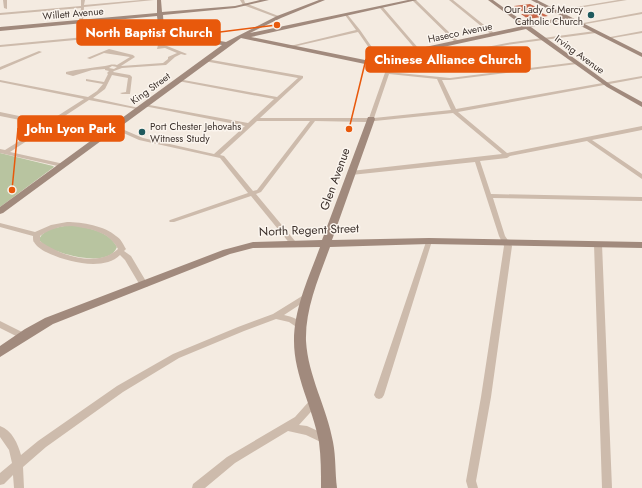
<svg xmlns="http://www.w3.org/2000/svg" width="642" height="488" font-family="Jost,sans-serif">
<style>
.green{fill:#b8c4a0}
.building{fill:#c8694b}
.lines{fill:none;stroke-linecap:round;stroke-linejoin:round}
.street{fill:#cdbbac;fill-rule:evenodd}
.secondary{fill:#a18a7d;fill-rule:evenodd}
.poi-dot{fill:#1f5a5e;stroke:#fbf5ee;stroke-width:1.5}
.labels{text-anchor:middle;stroke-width:3;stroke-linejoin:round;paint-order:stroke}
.far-poi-label{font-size:10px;fill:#3b302b;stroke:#fbf5ee;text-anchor:end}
.far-street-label{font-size:10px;fill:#3b302b;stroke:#fbf5ee}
.street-label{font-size:12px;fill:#3b302b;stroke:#fbf5ee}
.leader{fill:none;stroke:#e8590c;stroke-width:1.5}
.callout-dot{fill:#e8590c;stroke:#fbf5ee;stroke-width:1.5}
.callout{fill:#e8590c;stroke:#e8590c;stroke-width:1.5}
.callout-label{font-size:13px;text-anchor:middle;font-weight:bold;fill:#fff}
</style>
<rect width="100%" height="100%" fill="#f4ebe1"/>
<path class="green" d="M0,153L53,166L54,167L0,207Z
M71,225C87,228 108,230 117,247C109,268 64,255 49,248C45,246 42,243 39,240C43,228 60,227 71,225Z"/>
<path class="building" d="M530,4L538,8L534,9L548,16L528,19L521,14H527L514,6Z"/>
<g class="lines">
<path class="street" d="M3,0H7V9L4,8Z
M81,0H85L84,5L141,0H154L84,7L83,21L81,22L79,21L81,8L0,15V13L81,6Z
M240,0H244L245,3L281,17L278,18L243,5Z
M412,0H416L458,41V43H456Z
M449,0H453L494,33V35H492Z
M618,0H627L554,12L552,11Z
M380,6H382L419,49V51H417L380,8Z
M642,12V14L580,25L578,24Z
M347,14L360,30L378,56L388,63L392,54H394L391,66L392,67L389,72L450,78L577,62L579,63L577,64L450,80H442L456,109L642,76V78L458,112L507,153L642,126V130L592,140L642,174V179L587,141L510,156L507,158L480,161L491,194L642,197V201L493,198L505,236L512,246L491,397L476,481L478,488H468L466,481L481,397L504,246L499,236L475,162L351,175L348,173L351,171L502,154L453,113L365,122L315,121L261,192L256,194L295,241L296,243L293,245H291L251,196L174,222H170L169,221L170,220L248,193L220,158L139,140L110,127L111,126H115L143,138L214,154L245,126L144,106L142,105L144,104L248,123L274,99L178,81L176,80L178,79L277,97L298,78L204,61V60L206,59L303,76V78L260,118H369L387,67L376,58L358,32L288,48L286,47L356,30L345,15ZM389,74L437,79L451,110L374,118ZM257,121H310L257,190L253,191L224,156L220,155Z
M111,18L113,19L114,33L108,37L0,47V45L106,35L110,33L109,19Z
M595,31L597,32L596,33L507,45L456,55H450L436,46L439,45L452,53H456L507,43Z
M642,31V33L607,39L605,38Z
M162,44L187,54L185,55L181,54L175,57L166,65L122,68L114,71L113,72L130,75L132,77L130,94H122L120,93L126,92L128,78L112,75L105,89L93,98L139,108L141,109V110L89,100L10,152L64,164V166L62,167L0,153V149L5,150L45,125L0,116V112L48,122L84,99L0,82V80L88,97L97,91L103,84L86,81V79L104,82L108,74L107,73L109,71L105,70V69L92,70L73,76L66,74V72C79,69 92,68 105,66C110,65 112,64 117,65L130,57L104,53L90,59L87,58L109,49L133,55L135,57L121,66L163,63L168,59V57L177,53L165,48L157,49L158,45ZM112,66L117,67L114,69L109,68Z
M39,51L42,52L0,70V67Z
M67,222C82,222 105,226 116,236C121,239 123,244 126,249L124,251L131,256L147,283L148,285L147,287H141L125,260L120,255C103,272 64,261 46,252C42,250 36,246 34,242C33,242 33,237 33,236L0,227V223L35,232L51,225ZM72,226C90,229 109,231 118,249C97,268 61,256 40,241V236C50,229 60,226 72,226Z
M427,239H431L432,241L384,395L382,398L379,399L376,398L374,395Z
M596,242H598L602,244L612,488H602L594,244Z
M307,293L310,294L311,296L310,298L284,315C292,317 300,319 305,326L304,328L301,329L298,328L289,322L276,319L244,331L179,358L123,392L46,447L23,467L24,488H14L13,475L4,484L0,485V473L12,463L9,450L0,437V426C12,430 18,444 21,455L38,441L117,386L173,354L238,327L273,314Z
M0,321L26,334L27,336L26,338L23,339L20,338L0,328Z
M315,397L318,398L320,401L318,404L299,425L307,426L329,436L330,439L329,442L325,444L306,435L288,431L235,463L205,488H192L193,484L227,457L295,417L312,398Z"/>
<path class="secondary" d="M157,0H161L162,12L235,6L260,0H269L235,8L163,15L164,31L226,42L277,16L319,0H325L281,18L250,33L408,0H417L251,37L365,60L523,26L488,0H493L528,25L563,17L531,0H537L642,53V57L640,56L567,19L531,27L611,85L642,102V107L607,87L526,29L365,64L241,38L3,213L0,214V207L222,45L170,37L159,33L157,16L0,31V27L157,13Z
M368,117H374L375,119L332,240L429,238L642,242V248L429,244L330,247C319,277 305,309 306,341C308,376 327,408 333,442C336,457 335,473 337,488H321C321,473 321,457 319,442C313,408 294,376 294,341C294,308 309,277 320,247L253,248L230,254L53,324L0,357V346L25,329L45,318L223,250L253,242L322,240Z"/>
</g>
<g class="poi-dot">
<circle cx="591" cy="15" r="4"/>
<circle cx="142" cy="132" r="4"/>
</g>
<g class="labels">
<g class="far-poi-label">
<text x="583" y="13">Our Lady of Mercy<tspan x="583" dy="12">Catholic Church</tspan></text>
<text x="150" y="130" text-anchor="start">Port Chester Jehovahs<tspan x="150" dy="12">Witness Study</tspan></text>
</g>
<g class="far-street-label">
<text transform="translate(73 13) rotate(-5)" y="4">Willett Avenue</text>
<text transform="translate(460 32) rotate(-12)" y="4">Haseco Avenue</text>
<text transform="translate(580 54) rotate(36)" y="4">Irving Avenue</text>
<text transform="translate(150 88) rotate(-36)" y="4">King Street</text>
</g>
<g class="street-label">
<text transform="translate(335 179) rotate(-70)" y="4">Glen Avenue</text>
<text transform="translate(309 230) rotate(-2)" y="4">North Regent Street</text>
</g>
</g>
<path class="leader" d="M277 25L220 32M349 129L366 59M12 190L18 128"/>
<g class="callout-dot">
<circle cx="277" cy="25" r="4"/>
<circle cx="349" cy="129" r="4"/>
<circle cx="12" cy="190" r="4"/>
</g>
<g class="callout">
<rect x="77" y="20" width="143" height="25" rx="4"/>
<rect x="366" y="47" width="164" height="25" rx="4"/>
<rect x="18" y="116" width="106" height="25" rx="4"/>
</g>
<g class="callout-label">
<text x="149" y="37">North Baptist Church</text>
<text x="448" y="64">Chinese Alliance Church</text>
<text x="71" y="133">John Lyon Park</text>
</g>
</svg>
